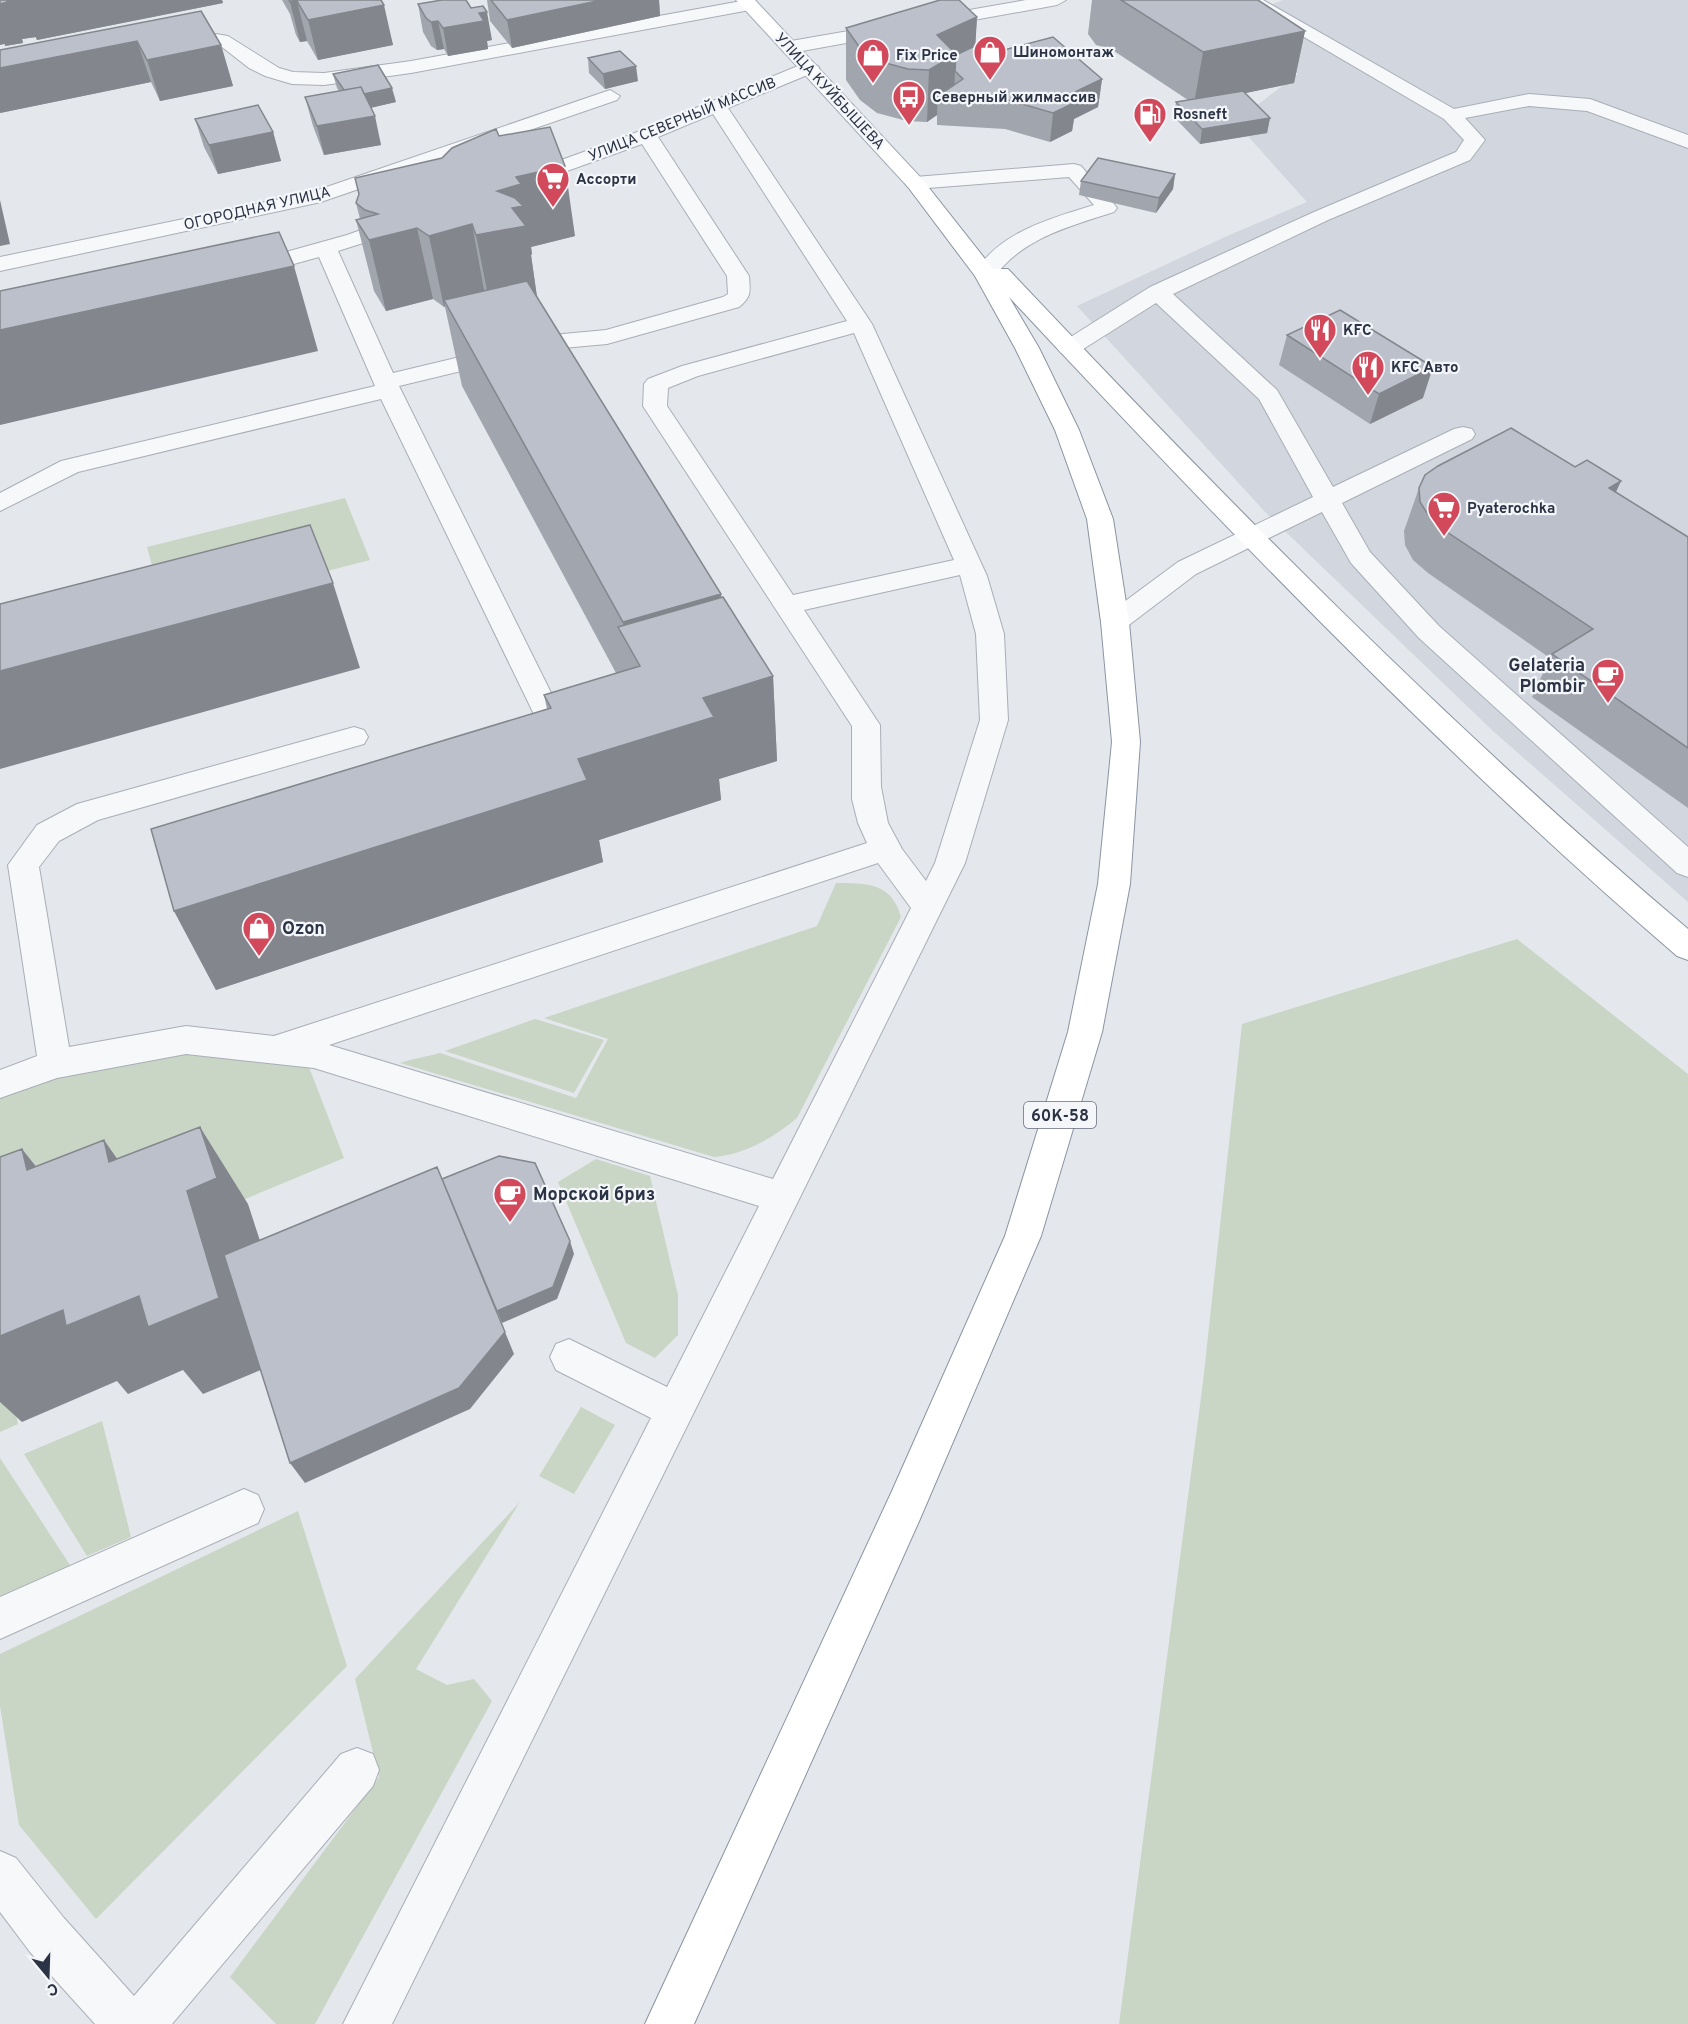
<svg xmlns="http://www.w3.org/2000/svg" width="1688" height="2024" font-family="Overpass,sans-serif">
<style>
.built{fill:#d2d6de}
.green{fill:#c9d6c5}
.lines{fill:none;stroke-linecap:round;stroke-linejoin:round}
.minor-casing{stroke:#a9aeb7;stroke-width:2}
.major-casing{stroke:#a3abb8;stroke-width:2}
.highway-casing{stroke:#8b94a3;stroke-width:2}
.minor{fill:#f7f8fa;fill-rule:evenodd}
.major{fill:#fff;fill-rule:evenodd}
.highway{fill:#fff;fill-rule:evenodd}
.wall{fill:#a1a5ae}
.shaded-wall{fill:#83868d}
.building{fill:#bbc0ca;stroke:#83868d;stroke-width:1.5}
.labels{text-anchor:middle;stroke-width:4.5;stroke-linejoin:round;paint-order:stroke}
.far-poi-label{font-size:15px;font-weight:bold;fill:#2b3445;stroke:#f4f6f9;text-anchor:start}
.far-street-label{font-size:15px;fill:#2b3445;stroke:#f4f6f9}
.shield{fill:#f4f6f9;stroke:#676e7b;stroke-width:1.5}
.shield-label{font-size:16px;font-weight:bold;fill:#2b3445}
.poi-label{font-size:18px;font-weight:bold;fill:#2b3445;stroke:#f4f6f9;text-anchor:start}
</style>
<rect width="100%" height="100%" fill="#e4e7ec"/>
<path class="built" d="M1283,0H1688V902L1493,731L1266,513L1077,306L1227,236L1307,202L1235,122L1298,74L1222,23Z"/>
<path class="green" d="M345,498L370,560L165,613L147,547Z
M836,883C867,883 892,883 901,917L797,1118C773,1138 746,1154 714,1157L400,1063C414,1058 427,1057 440,1053L576,1098L608,1039L544,1018L817,926Z
M1517,939L1688,1074V2024H1119L1203,1382L1242,1024Z
M535,1019L604,1040L574,1093L445,1051Z
M182,1050L307,1062L344,1158L168,1231L4,1357L18,1424L0,1432V1094L52,1076Z
M596,1159L650,1176L678,1295V1335L655,1358L626,1343L558,1182Z
M581,1407L615,1425L574,1494L539,1476Z
M102,1421L131,1537L87,1556L24,1454Z
M0,1458L70,1565L0,1597Z
M520,1502L416,1669L447,1685L474,1679L492,1701L315,2024H276L230,1977L379,1777L355,1679Z
M298,1511L347,1666L96,1919L19,1825L0,1706V1654Z"/>
<g class="lines">
<defs>
<path id="minor" d="M747,0L755,1L758,5L755,9L411,73L324,85L292,84L265,76L249,68L222,47L173,49L164,43L173,37L216,34L228,36L279,68L293,72L324,73L411,61Z
M1026,0H1066L1057,5L791,53L782,47L791,41Z
M1241,0H1263L1454,109L1529,94L1590,99L1688,135V148L1587,111L1529,106L1465,118L1485,140L1470,160L1328,220L1173,294L1277,390L1333,487L1454,429L1463,427L1472,429L1475,434L1472,439L1342,503L1370,552L1439,626L1688,847V877L1677,873L1419,638L1351,563L1322,512L1196,574L1125,628L1115,631L1105,628L1101,622L1105,616L1178,562L1313,497L1259,399L1156,303L1077,353H1061L1057,348L1061,343L1150,287L1314,212L1456,152L1464,140L1444,119Z
M810,61L819,67L817,71L728,108L872,324L987,576L1004,634L1008,720L965,863L392,2024H343L651,1418L556,1370L550,1357L556,1344L569,1339L667,1387L759,1206L314,1068L186,1054L57,1078L0,1098V1070L37,1056L8,865L37,825L77,804L354,727L364,730L368,737L364,744L98,820L59,841L39,867L69,1047L186,1026L274,1036L867,843L858,823L852,799V726L643,406L644,384L648,379L682,366L847,321L713,114L658,137L749,276C750,291 752,297 739,307L607,344L552,349L399,386L573,737L569,744L559,747L549,744L545,737L381,399L78,472L0,511V493L61,461L375,386L319,257L247,277L239,275L236,270L239,265L347,235L394,218H410L413,223L410,228L338,251L393,373L552,335L606,330L723,297L728,294L727,276L642,144L531,184H517L514,180L517,176L625,137ZM854,333L954,560L793,595L667,406L668,388L698,376ZM960,575L976,634L980,720L935,863L926,881L902,849L888,823L881,787L880,725L804,610ZM878,863L911,908L773,1179L329,1045Z
M610,90L620,96L617,100L321,202L0,271V257L309,193Z
M1074,164L1081,166L1114,204L1117,208L1114,212C1070,226 1020,239 993,279H977L974,274C999,232 1049,219 1094,205L1069,177L915,189L908,187L905,183L908,179L915,177Z
M244,1489L258,1495L264,1509L258,1523L0,1639V1597Z
M357,1748L373,1754L379,1770L373,1786L172,2024H95L30,1952L0,1912V1851L16,1858L64,1918L134,1996L341,1754Z"/>
<path id="major" d="M736,0H755L922,179L925,183L922,187H908Z"/>
<path id="highway" d="M915,177L922,179L993,269H1008C1225,499 1446,724 1688,929V960L1677,956C1439,751 1223,526 1009,297L1039,348L1079,430L1113,519L1129,622L1140,742L1130,884L1102,1032L1041,1236L920,1519L694,2024H645L892,1491L1005,1236L1068,1032L1098,884L1112,742L1101,622L1087,519L1055,430L1015,348L975,276L905,183L908,179Z"/>
</defs>
<use href="#minor" class="minor-casing"/>
<use href="#major" class="major-casing"/>
<use href="#highway" class="highway-casing"/>
<use href="#minor" class="minor"/>
<use href="#major" class="major"/>
<use href="#highway" class="highway"/>
</g>
<path class="wall" d="M0,0H222L223,3L37,40L36,37L22,39L23,43L5,46Z
M282,0H381L393,45L318,60L307,41L300,42L296,35L290,14Z
M487,0H659L660,16L512,48L490,21Z
M1092,0H1258L1305,31L1294,83L1245,93L1270,118L1267,133L1200,144L1174,117L1176,102L1188,100L1111,49L1096,45L1088,34Z
M418,4L492,40L487,41L488,49L448,56L444,49L437,50L431,46L423,32Z
M201,11L221,45L233,86L160,101L151,82L0,113Z
M977,17L975,46L1004,50L1102,79L1098,107L1074,119L1072,131L1050,142L1005,129L937,125V115L927,122L907,121L877,113L860,100L846,80V28Z
M588,58L638,81L605,89L589,73Z
M333,74L396,102L371,108L381,145L324,155L313,126L305,97L339,91L337,88Z
M195,119L273,132L281,161L218,174L204,147Z
M499,136L575,236L531,247L532,254L531,255L537,297L721,594V598L773,676L777,761L719,779L721,800L599,840L603,862L216,990L174,911L547,709L544,695L616,673L462,386L445,307H444L433,299L386,311L374,291L356,220L360,219L356,203L442,158Z
M1175,174L1173,189L1156,213L1079,195L1081,181Z
M1287,335L1423,398L1370,424L1279,365Z
M1419,488L1616,493L1688,537V808L1532,697L1550,658L1428,573L1413,560L1405,545L1404,531Z"/>
<path class="shaded-wall" d="M7,0H22L36,37L22,39L23,43L5,46V44L0,45V4Z
M22,0H222L223,3L37,40Z
M602,0H659L660,16L512,48L507,20Z
M297,1L307,41L300,42L290,2Z
M384,5L393,45L318,60L308,20Z
M487,12L492,40L487,41L488,49L448,56L443,28L479,13Z
M977,17L974,68L955,71L954,97L938,96L937,115L927,122L929,70L937,35Z
M438,21L444,49L437,50L431,22Z
M1305,31L1294,83L1194,104L1203,52Z
M137,41L151,82L0,113V68Z
M221,45L233,86L160,101L147,60Z
M636,66L638,81L605,89L603,74Z
M1102,79L1098,107L1074,119L1072,131L1050,142L1053,113L1075,92Z
M392,88L396,102L351,112L348,97Z
M375,116L381,145L324,155L317,126Z
M1270,118L1267,133L1200,144L1202,129Z
M273,132L281,161L218,174L209,145Z
M565,166L575,236L531,247L532,254L531,255L537,297L490,306L476,235L497,191L516,177Z
M1175,174L1173,189L1156,213L1159,198Z
M0,200L10,244L0,246Z
M472,224L485,295L444,300L445,307H444L429,236Z
M417,228L433,299L386,311L369,240Z
M294,266L318,351L0,425V330Z
M1433,367L1423,398L1370,424L1379,394Z
M1621,481L1601,525L1609,488Z
M333,583L360,668L0,769V671Z
M721,594L727,679L640,666L625,639L623,622Z
M773,676L777,761L719,779L721,800L599,840L603,862L216,990L174,911L578,759L703,698Z
M200,1127L248,1204L264,1253L268,1367L203,1394L183,1370L128,1394L117,1381L22,1422L0,1402V1336L187,1191Z
M104,1140L158,1217L109,1162Z
M22,1149L83,1225L27,1170Z
M570,1241L574,1254L557,1299L502,1323L497,1311Z
M505,1332L514,1354L470,1409L305,1483L290,1463Z"/>
<path class="building" d="M0,0H7V2L0,4Z
M289,0H381L384,5L308,20L297,1L290,2Z
M442,0H466L471,8L483,6L487,12L479,13L484,21L443,28L438,21L431,22L426,18L418,4Z
M491,0H602L507,20Z
M940,0H959L977,17L937,35L956,54L929,70L908,69L878,61L860,48L846,28Z
M1121,0H1258L1305,31L1203,52Z
M201,11L221,45L147,60L137,41L0,68V50Z
M1053,37L1102,79L1075,92L1076,102L1053,113L1008,100L938,96L963,79L955,71L956,55L983,42L1004,50Z
M620,51L636,66L603,74L588,58Z
M378,65L392,88L364,94L361,87L344,90L333,74Z
M361,87L375,116L317,126L305,97Z
M1243,91L1270,118L1202,129L1176,102Z
M258,105L273,132L209,145L195,119Z
M550,127L565,166L516,177L521,184L497,191L515,198L523,206L512,208L526,226L476,235L472,224L429,236L417,228L369,240L356,220L378,214L365,210L356,203L359,194L355,178L442,158L452,148L496,129L499,136Z
M1098,158L1175,174L1159,198L1081,181Z
M279,232L294,266L0,330V291Z
M527,281L721,594L623,622L444,300Z
M1340,310L1433,367L1379,394L1287,335Z
M1511,428L1575,467L1587,460L1621,481L1609,488L1688,537V748L1552,654L1593,629L1444,530L1429,516L1420,502L1419,488L1425,475L1438,466Z
M310,525L333,583L0,671V604Z
M723,597L773,676L703,698L714,717L578,759L587,780L174,911L151,829L551,708L544,695L640,666L618,627Z
M200,1127L217,1178L187,1191L219,1298L148,1327L139,1296L66,1326L63,1310L0,1336V1157L22,1149L27,1170L104,1140L109,1162Z
M499,1156L535,1163L570,1241L553,1287L497,1311L442,1179Z
M437,1167L505,1332L459,1388L290,1463L224,1255Z"/>
<defs>
<symbol id="shop-pin" viewBox="-11 -11 22 30"><path d="M0 17L-7.5 6A9.5 9.5 0 1 1 7.5 6Z" fill="#d1495b" stroke="#f4f6f9"/><path d="M-5-2.5h2.3a2.7 3.5 0 0 1 5.4 0H5L5.5 6h-11ZM-1.5-2.5h3a1.5 2.3 0 0 0-3 0Z" fill="#fff"/></symbol>
<symbol id="bus-pin" viewBox="-11 -11 22 30"><path d="M0 17L-7.5 6A9.5 9.5 0 1 1 7.5 6Z" fill="#d1495b" stroke="#f4f6f9"/><path d="M-5-6H5V4H4V6H2V4H-2V6H-4V4H-5ZM-3.5-4V0h7V-4ZM-3.5 1.2v1.5H-2V1.2ZM2 1.2v1.5H3.5V1.2Z" fill="#fff"/></symbol>
<symbol id="fuel-pin" viewBox="-11 -11 22 30"><path d="M0 17L-7.5 6A9.5 9.5 0 1 1 7.5 6Z" fill="#d1495b" stroke="#f4f6f9"/><path d="M-5.5-6h7V0h2V4h1.3V-2.5L3-4.5l.8-.8L6-3V5H2.5V1h-1V6h-7ZM-4.2-4.7v3.2H.2V-4.7Z" fill="#fff"/></symbol>
<symbol id="supermarket-pin" viewBox="-11 -11 22 30"><path d="M0 17L-7.5 6A9.5 9.5 0 1 1 7.5 6Z" fill="#d1495b" stroke="#f4f6f9"/><path d="M-6-5.5h2.5l.6 2H6L4.5 2H-2.5L-4.4-4H-6ZM-1.5 3.2a1.3 1.3 0 1 0 .1 0ZM3 3.2a1.3 1.3 0 1 0 .1 0Z" fill="#fff"/></symbol>
<symbol id="restaurant-pin" viewBox="-11 -11 22 30"><path d="M0 17L-7.5 6A9.5 9.5 0 1 1 7.5 6Z" fill="#d1495b" stroke="#f4f6f9"/><path d="M-5-6h1v4h1v-4h1v4h1v-4h1v5L-1.5 .5V6h-2V.5L-5-1ZM5-6V6H3V1.5H1.5Q1.5-4 5-6Z" fill="#fff"/></symbol>
<symbol id="cafe-pin" viewBox="-11 -11 22 30"><path d="M0 17L-7.5 6A9.5 9.5 0 1 1 7.5 6Z" fill="#d1495b" stroke="#f4f6f9"/><path d="M-5.5-4.5H6V0H3Q3 3.5 0 3.5H-2.5Q-5.5 3.5-5.5 0ZM3-3.2v2h1.7v-2ZM-6 4.5H4V6H-6Z" fill="#fff"/></symbol>
</defs>
<g fill-rule="evenodd">
<use href="#shop-pin" x="971" y="33" width="38" height="52"/>
<use href="#shop-pin" x="854" y="36" width="38" height="52"/>
<use href="#bus-pin" x="890" y="78" width="38" height="52"/>
<use href="#fuel-pin" x="1131" y="95" width="38" height="52"/>
<use href="#supermarket-pin" x="534" y="160" width="38" height="52"/>
<use href="#restaurant-pin" x="1301" y="311" width="38" height="52"/>
<use href="#restaurant-pin" x="1349" y="348" width="38" height="52"/>
<use href="#supermarket-pin" x="1425" y="489" width="38" height="52"/>
<use href="#cafe-pin" x="1589" y="656" width="38" height="52"/>
<use href="#shop-pin" x="240" y="909" width="38" height="52"/>
<use href="#cafe-pin" x="491" y="1175" width="38" height="52"/>
</g>
<g class="labels">
<g class="far-poi-label">
<text x="1013" y="57">Шиномонтаж</text>
<text x="896" y="60">Fix Price</text>
<text x="932" y="102">Северный жилмассив</text>
<text x="1173" y="119">Rosneft</text>
<text x="576" y="184">Ассорти</text>
<text x="1343" y="335">KFC</text>
<text x="1391" y="372">KFC Авто</text>
<text x="1467" y="513">Pyaterochka</text>
</g>
<g class="far-street-label">
<text transform="translate(830 91) rotate(47)" y="5">УЛИЦА КУЙБЫШЕВА</text>
<text transform="translate(682 119) rotate(-22)" y="5">УЛИЦА СЕВЕРНЫЙ МАССИВ</text>
<text transform="translate(257 208) rotate(-13)" y="5">ОГОРОДНАЯ УЛИЦА</text>
</g>
<rect class="shield" x="1024" y="1102" width="72" height="26" rx="4.5"/>
<g class="shield-label">
<text x="1060" y="1121">60К-58</text>
</g>
<g class="poi-label">
<text x="1585" y="671" text-anchor="end">Gelateria<tspan x="1585" dy="21">Plombir</tspan></text>
<text x="282" y="934">Ozon</text>
<text x="533" y="1200">Морской бриз</text>
</g>
</g>
<g transform="translate(48 1976) rotate(161)" stroke="#f4f6f9" stroke-width="4.5" paint-order="stroke">
<path d="M0-4.5L10 22L0 15L-10 22Z" fill="#2b3445"/>
<text y="-9" font-size="16" font-weight="bold" text-anchor="middle" fill="#2b3445">С</text>
</g>
</svg>
